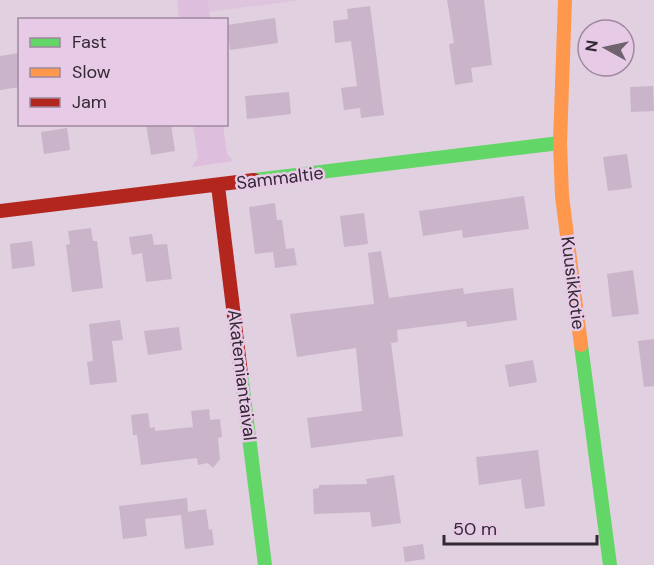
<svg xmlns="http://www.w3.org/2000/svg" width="654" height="565" font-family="'DM Sans',sans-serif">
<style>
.built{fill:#dfc4de}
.green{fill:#debedd}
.building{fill:#c9b4c9}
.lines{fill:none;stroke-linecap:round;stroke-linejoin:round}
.fast{stroke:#63d668;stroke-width:14}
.slow{stroke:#ff974d;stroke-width:14}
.jam{stroke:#b3261e;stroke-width:14}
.labels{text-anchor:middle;stroke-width:5;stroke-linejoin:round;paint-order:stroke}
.street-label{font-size:18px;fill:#332833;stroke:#e7cae6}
</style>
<rect width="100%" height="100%" fill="#e1d0e0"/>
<path class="built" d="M208,0H301L209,12Z"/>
<path class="green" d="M177,0H208L210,19H179Z
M193,125H223L227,154L233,161L192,167L198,157Z"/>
<path class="building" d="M447,0H484L492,65L471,68L473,82L455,85L449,44L454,43Z
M370,6L384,115L361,118L360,108L344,110L341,88L357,86L351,41L335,43L333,21L348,19L347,9Z
M275,18L278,43L230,50L227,25Z
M20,53V87L0,90V56Z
M653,86L654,111L631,112L630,87Z
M289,92L291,114L247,119L245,96Z
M146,124H171L175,151L151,155Z
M67,128L70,150L44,154L41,132Z
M627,154L632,188L608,191L603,157Z
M524,196L529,229L463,238L462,230L423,236L419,211Z
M275,203L277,220H282L286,249L294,248L297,265L275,268L273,252L255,254L249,207Z
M364,213L368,244L344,247L340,216Z
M91,228L93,241H97L103,288L72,292L66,245L70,244L68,231Z
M152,234L154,245L167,244L172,279L146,282L142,253L132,255L129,237Z
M32,241L35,266L12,269L10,244Z
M381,251L389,298L463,288L464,294L513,288L517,320L467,327L466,321L397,330L398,342L391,343L403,436L311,448L307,418L362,411L356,348L297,357L290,314L374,304L368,253Z
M633,270L639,314L612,317L607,274Z
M120,320L123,340L112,341L117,382L90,385L87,362L93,361L89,324Z
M179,327L182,350L148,355L144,331Z
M654,339V386L644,387L638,341Z
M533,360L537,382L509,387L505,365Z
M209,409L210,420L220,419L222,437L218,438L220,459L213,468L208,463L198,465L197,458L141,465L137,435H133L131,415L148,413L150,428L155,427V431L193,427L191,411Z
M538,450L545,506L525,509L521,479L479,485L476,457Z
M394,475L401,523L372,527L370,512L314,514L313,489L319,488V485L367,484L366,479Z
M187,498L188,512L206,509L209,530L212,529L214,545L185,549L181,515L145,519L147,536L123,539L119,506Z
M423,544L425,559L405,562L403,547Z"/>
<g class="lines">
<path class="fast" d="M254,180L560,143
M581,345L610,565
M241,373L265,565"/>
<path class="slow" d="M565,0L560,143L562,196L581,345"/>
<path class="jam" d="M218,186L241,373
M0,211L254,180"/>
</g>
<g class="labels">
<g class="street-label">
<text transform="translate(280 178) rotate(-7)" y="6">Sammaltie</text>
<text transform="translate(573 283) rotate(83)" y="6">Kuusikkotie</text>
<text transform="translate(242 375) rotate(83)" y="6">Akatemiantaival</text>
</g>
</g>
<rect x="18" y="18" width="210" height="108" fill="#e7cae6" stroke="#9f899e" stroke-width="1.5"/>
<rect x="30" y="38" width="30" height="9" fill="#63d668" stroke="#9f899e" stroke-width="1.5"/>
<text x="72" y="48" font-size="18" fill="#332833">Fast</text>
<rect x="30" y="68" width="30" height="9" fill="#ff974d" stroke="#9f899e" stroke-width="1.5"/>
<text x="72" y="78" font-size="18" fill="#332833">Slow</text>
<rect x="30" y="98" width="30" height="9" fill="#b3261e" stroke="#9f899e" stroke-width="1.5"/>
<text x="72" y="108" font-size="18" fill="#332833">Jam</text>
<g transform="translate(606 48) rotate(278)"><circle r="28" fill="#e7cae6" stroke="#9f899e" stroke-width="1.5"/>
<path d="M0-4.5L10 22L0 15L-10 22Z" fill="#706370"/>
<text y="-9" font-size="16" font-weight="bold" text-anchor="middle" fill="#332833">N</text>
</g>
<path d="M444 535v9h153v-9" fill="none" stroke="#332833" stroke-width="3"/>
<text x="453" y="535" font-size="18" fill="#332833" stroke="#e7cae6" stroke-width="4.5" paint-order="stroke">50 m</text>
</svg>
